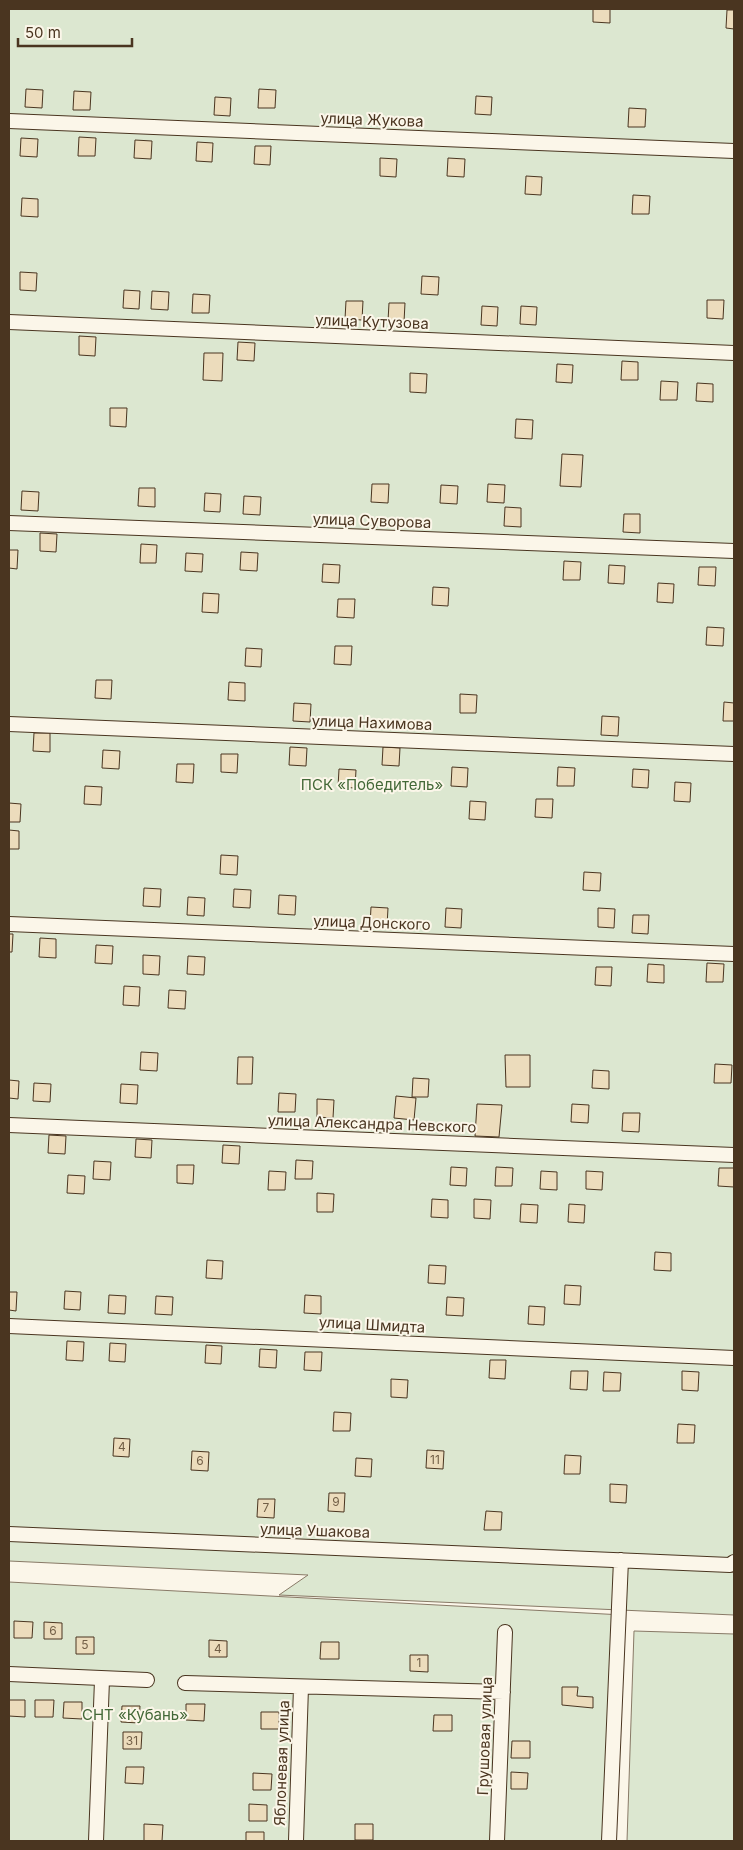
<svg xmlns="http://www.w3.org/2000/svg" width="743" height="1850" font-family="Inter,sans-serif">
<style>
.green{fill:#dce7d0;stroke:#887966}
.building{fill:#ecdcbc;stroke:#4a3520}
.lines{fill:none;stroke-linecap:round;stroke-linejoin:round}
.minor-casing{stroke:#4a3520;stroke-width:16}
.minor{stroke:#fbf6e9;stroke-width:14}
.labels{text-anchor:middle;stroke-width:4;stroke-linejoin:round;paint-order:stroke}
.number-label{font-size:12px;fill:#725f47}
.street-label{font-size:15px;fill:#4a3520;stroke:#fbf6e9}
.park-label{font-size:15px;fill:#436837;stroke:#fbf6e9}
</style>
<rect width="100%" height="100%" fill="#fbf6e9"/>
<path class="green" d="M9,9H734V1615L279,1595L308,1575L9,1561Z
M9,1582L623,1615L616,1841H9Z
M634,1631L734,1634V1841H627Z"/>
<path class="building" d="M593,9H610V23L593,22Z
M727,10H734V29L726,28Z
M26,89L43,90L42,108L25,107Z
M259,89L276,90L275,108H258Z
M74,91L91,92L90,110H73Z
M476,96L492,97L491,115L475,114Z
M215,97L231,98L230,116L214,115Z
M629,108L646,109L645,127H628Z
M79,137L96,138L95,156H78Z
M21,138L38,139L37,157L20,156Z
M135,140L152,141L151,159L134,158Z
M197,142L213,143L212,162L196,161Z
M255,146H271L270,165L254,164Z
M380,158L397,159L396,177L380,176Z
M448,158L465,159L464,177L447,176Z
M526,176L542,177L541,195L525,194Z
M633,195L650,196L649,214H632Z
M22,198L38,199V217L21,216Z
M20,272L37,273L36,291L20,290Z
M422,276L439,277L438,295L421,294Z
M124,290L140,291L139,309L123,308Z
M152,291L169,292L168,310L151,309Z
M193,294L210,295L209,313H192Z
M707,300H724L723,319L707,318Z
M346,301H363L362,320L345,319Z
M389,303H405L404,322L388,321Z
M482,306L498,307L497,326L481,325Z
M521,306L537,307L536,325L520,324Z
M79,336L96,337L95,356L79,355Z
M238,342L255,343L254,361L237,360Z
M204,353H223L222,381L203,380Z
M622,361L638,362V380H621Z
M557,364L573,365L572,383L556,382Z
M410,373L427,374L426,393L410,392Z
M661,381L678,382L677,400H660Z
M697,383L713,384V402L696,401Z
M110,408H127L126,427L110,426Z
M516,419L533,420L532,439L515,438Z
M562,454L583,455L581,487L560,486Z
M372,484H389L388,503L371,502Z
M488,484L505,485L504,503L487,502Z
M441,485L458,486L457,504L440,503Z
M139,488H155V507L138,506Z
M22,491L39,492L38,511L21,510Z
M205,493L221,494L220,512L204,511Z
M244,496L261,497L260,515L243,514Z
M505,507L521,508V527L504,526Z
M624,514H640V533L623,532Z
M40,533L57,534L56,552L40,551Z
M141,544L157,545L156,563H140Z
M9,550H18L17,569L9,568Z
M241,552L258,553L257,571L240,570Z
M186,553L203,554L202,572L185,571Z
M564,561L581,562L580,580H563Z
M323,564L340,565L339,583L322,582Z
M609,565L625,566L624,584L608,583Z
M699,567H716L715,586L698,585Z
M658,583L674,584L673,603L657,602Z
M433,587L449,588L448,606L432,605Z
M203,593L219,594L218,613L202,612Z
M338,599H355L354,618L337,617Z
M707,627L724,628L723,646L706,645Z
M335,646H352L351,665L334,664Z
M246,648L262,649L261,667L245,666Z
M96,680H112L111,699L95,698Z
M229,682L245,683V701L228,700Z
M460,694L477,695L476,713H460Z
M724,702L734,703V721H723Z
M294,703L311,704L310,722L293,721Z
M602,716L619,717L618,736L601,735Z
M34,733H50V752L33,751Z
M290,747L307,748L306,766L289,765Z
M383,747L400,748L399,766L382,765Z
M103,750L120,751L119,769L102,768Z
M221,754H238L237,773L221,772Z
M177,764H194L193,783L176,782Z
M452,767L468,768L467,787L451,786Z
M558,767L575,768L574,786H557Z
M339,769L356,770L355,788L338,787Z
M633,769L649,770L648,788L632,787Z
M675,782L691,783L690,802L674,801Z
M85,786L102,787L101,805L84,804Z
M536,799H553L552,818L535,817Z
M470,801L486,802L485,820L469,819Z
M9,803L21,804L20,822H9Z
M9,830L19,831V849H9Z
M221,855L238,856L237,875L220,874Z
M584,872L601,873L600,891L583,890Z
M144,888L161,889L160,907L143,906Z
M234,889L251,890L250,908L233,907Z
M279,895L296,896L295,915L278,914Z
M188,897L205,898L204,916L187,915Z
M371,907L388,908L387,926H370Z
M446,908L462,909L461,928L445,927Z
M598,908L615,909L614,928L598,927Z
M633,915H649L648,934L632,933Z
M9,934H13L12,952H9Z
M40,938L56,939V958L39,957Z
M96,945L113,946L112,964L95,963Z
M143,955L160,956L159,975L143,974Z
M188,956L205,957L204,975L187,974Z
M707,963L724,964L723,982H706Z
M648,964L664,965V983L647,982Z
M596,967H612L611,986L595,985Z
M124,986L140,987L139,1006L123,1005Z
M169,990L186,991L185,1009L168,1008Z
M141,1052L158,1053L157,1071L140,1070Z
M505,1055H530V1087H506Z
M238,1057H253L252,1084H237Z
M715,1064L732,1065L731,1083H714Z
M593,1070L609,1071V1089L592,1088Z
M413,1078L429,1079L428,1097H412Z
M9,1080L19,1081L18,1099L9,1098Z
M34,1083L51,1084L50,1102L33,1101Z
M121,1084L138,1085L137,1104L120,1103Z
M279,1093L296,1094L295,1112H278Z
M396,1096L416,1098L414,1120L394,1118Z
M317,1099L334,1100L333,1118L317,1117Z
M477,1104L502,1105L499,1137L475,1136Z
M572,1104L589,1105L588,1123L571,1122Z
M623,1113H640L639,1132L622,1131Z
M49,1135L66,1136L65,1154L48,1153Z
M136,1139L152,1140L151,1158L135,1157Z
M223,1145L240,1146L239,1164L222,1163Z
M296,1160L313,1161L312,1179H295Z
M94,1161L111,1162L110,1180L93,1179Z
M177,1165H194L193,1184L177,1183Z
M451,1167L467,1168L466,1186L450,1185Z
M496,1167L513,1168L512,1186H495Z
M719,1168H734V1187L718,1186Z
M269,1171L286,1172L285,1190H268Z
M541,1171L557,1172V1190L540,1189Z
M586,1171L603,1172L602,1190L586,1189Z
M68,1175L85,1176L84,1194L67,1193Z
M317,1193L334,1194L333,1212H317Z
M432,1199L448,1200V1218L431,1217Z
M474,1199L491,1200L490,1219L474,1218Z
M521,1204L538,1205L537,1223L520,1222Z
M569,1204L585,1205L584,1223L568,1222Z
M655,1252L671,1253V1271L654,1270Z
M207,1260L223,1261L222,1279L206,1278Z
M429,1265L446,1266L445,1284L428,1283Z
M565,1285L581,1286L580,1305L564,1304Z
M65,1291L81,1292L80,1310L64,1309Z
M9,1292H17L16,1311L9,1310Z
M109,1295L126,1296L125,1314L108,1313Z
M305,1295L321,1296V1314L304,1313Z
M156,1296L173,1297L172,1315L155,1314Z
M447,1297L464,1298L463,1316L446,1315Z
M529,1306L545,1307L544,1325L528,1324Z
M67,1341L84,1342L83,1361L66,1360Z
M110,1343L126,1344L125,1362L109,1361Z
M206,1345L222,1346L221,1364L205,1363Z
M260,1349L277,1350L276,1368L259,1367Z
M305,1352H322L321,1371L304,1370Z
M490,1360H506L505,1379L489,1378Z
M571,1371H588L587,1390L570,1389Z
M682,1371L699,1372L698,1391L682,1390Z
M604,1372L621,1373L620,1391H603Z
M391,1379L408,1380L407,1398L391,1397Z
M334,1412L351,1413L350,1431H333Z
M678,1424L695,1425L694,1443H677Z
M114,1438L130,1439L129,1457L113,1456Z
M427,1450L444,1451L443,1469L426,1468Z
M192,1451L209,1452L208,1471L191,1470Z
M565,1455L581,1456L580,1474H564Z
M356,1458L372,1459L371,1477L355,1476Z
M610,1484L627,1485L626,1503L610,1502Z
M329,1493H345L344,1512L328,1511Z
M258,1499H275L274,1518L257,1517Z
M486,1511L502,1512L501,1530H484Z
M14,1621L33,1622L32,1638H14Z
M44,1622L62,1623V1639H44Z
M76,1637H94V1654H76Z
M209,1640L227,1641V1657H209Z
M321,1642H339V1659H320Z
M410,1655H428V1672L410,1671Z
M562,1687H578L577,1696L593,1697V1708L562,1705Z
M9,1700H25V1717L9,1716Z
M35,1700H54L53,1717H35Z
M64,1702H82V1719L63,1718Z
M186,1704H205L204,1721L186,1720Z
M122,1706H140L139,1723L121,1722Z
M261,1712H279V1729H261Z
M434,1715H452V1731H433Z
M123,1732H142L141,1749H123Z
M512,1741H530V1758H511Z
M126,1767H144L143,1784L125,1783Z
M511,1772L528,1773L527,1789H511Z
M253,1773L272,1774L271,1790H253Z
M249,1804L267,1805V1821H249Z
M144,1824L163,1825L162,1841H144Z
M355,1824H373V1840H355Z
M246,1832H264V1841H246Z"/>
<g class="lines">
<defs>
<path id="minor" d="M9,121L734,151
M9,322L734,353
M9,523L734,551
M9,724L734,754
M9,924L734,954
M9,1125L734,1155
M9,1326L734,1358
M9,1534L730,1565L734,1562
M9,1674L147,1680
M185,1683L503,1692
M96,1841L102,1680
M296,1841L301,1687
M497,1841L505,1632
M609,1841L621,1560"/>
</defs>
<use href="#minor" class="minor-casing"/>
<use href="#minor" class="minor"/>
</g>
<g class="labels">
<g class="number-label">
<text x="122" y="1451">4</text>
<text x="435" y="1464">11</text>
<text x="200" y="1465">6</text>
<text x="336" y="1506">9</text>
<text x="266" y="1512">7</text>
<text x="53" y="1635">6</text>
<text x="85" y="1649">5</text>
<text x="218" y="1653">4</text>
<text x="419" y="1667">1</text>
<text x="132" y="1745">31</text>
</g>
<g class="street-label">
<text transform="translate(372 120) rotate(2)" y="5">улица Жукова</text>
<text transform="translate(372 322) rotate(2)" y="5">улица Кутузова</text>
<text transform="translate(372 521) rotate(2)" y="5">улица Суворова</text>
<text transform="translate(372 723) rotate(2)" y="5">улица Нахимова</text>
<text transform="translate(372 923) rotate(2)" y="5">улица Донского</text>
<text transform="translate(372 1124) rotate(2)" y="5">улица Александра Невского</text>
<text transform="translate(372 1325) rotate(3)" y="5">улица Шмидта</text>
<text transform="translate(315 1531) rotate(2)" y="5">улица Ушакова</text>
<text transform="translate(485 1736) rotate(-88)" y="5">Грушовая улица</text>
<text transform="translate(282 1763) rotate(-88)" y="5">Яблоневая улица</text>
</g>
<g class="park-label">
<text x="372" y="790">ПСК «Победитель»</text>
<text x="135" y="1720">СНТ «Кубань»</text>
</g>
</g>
<rect width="743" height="1850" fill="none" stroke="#4a3520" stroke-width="20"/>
<path d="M18 38v8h114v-8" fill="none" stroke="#4a3520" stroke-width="2.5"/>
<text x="25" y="38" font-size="15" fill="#4a3520" stroke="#fbf6e9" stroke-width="4" paint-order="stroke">50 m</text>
</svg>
